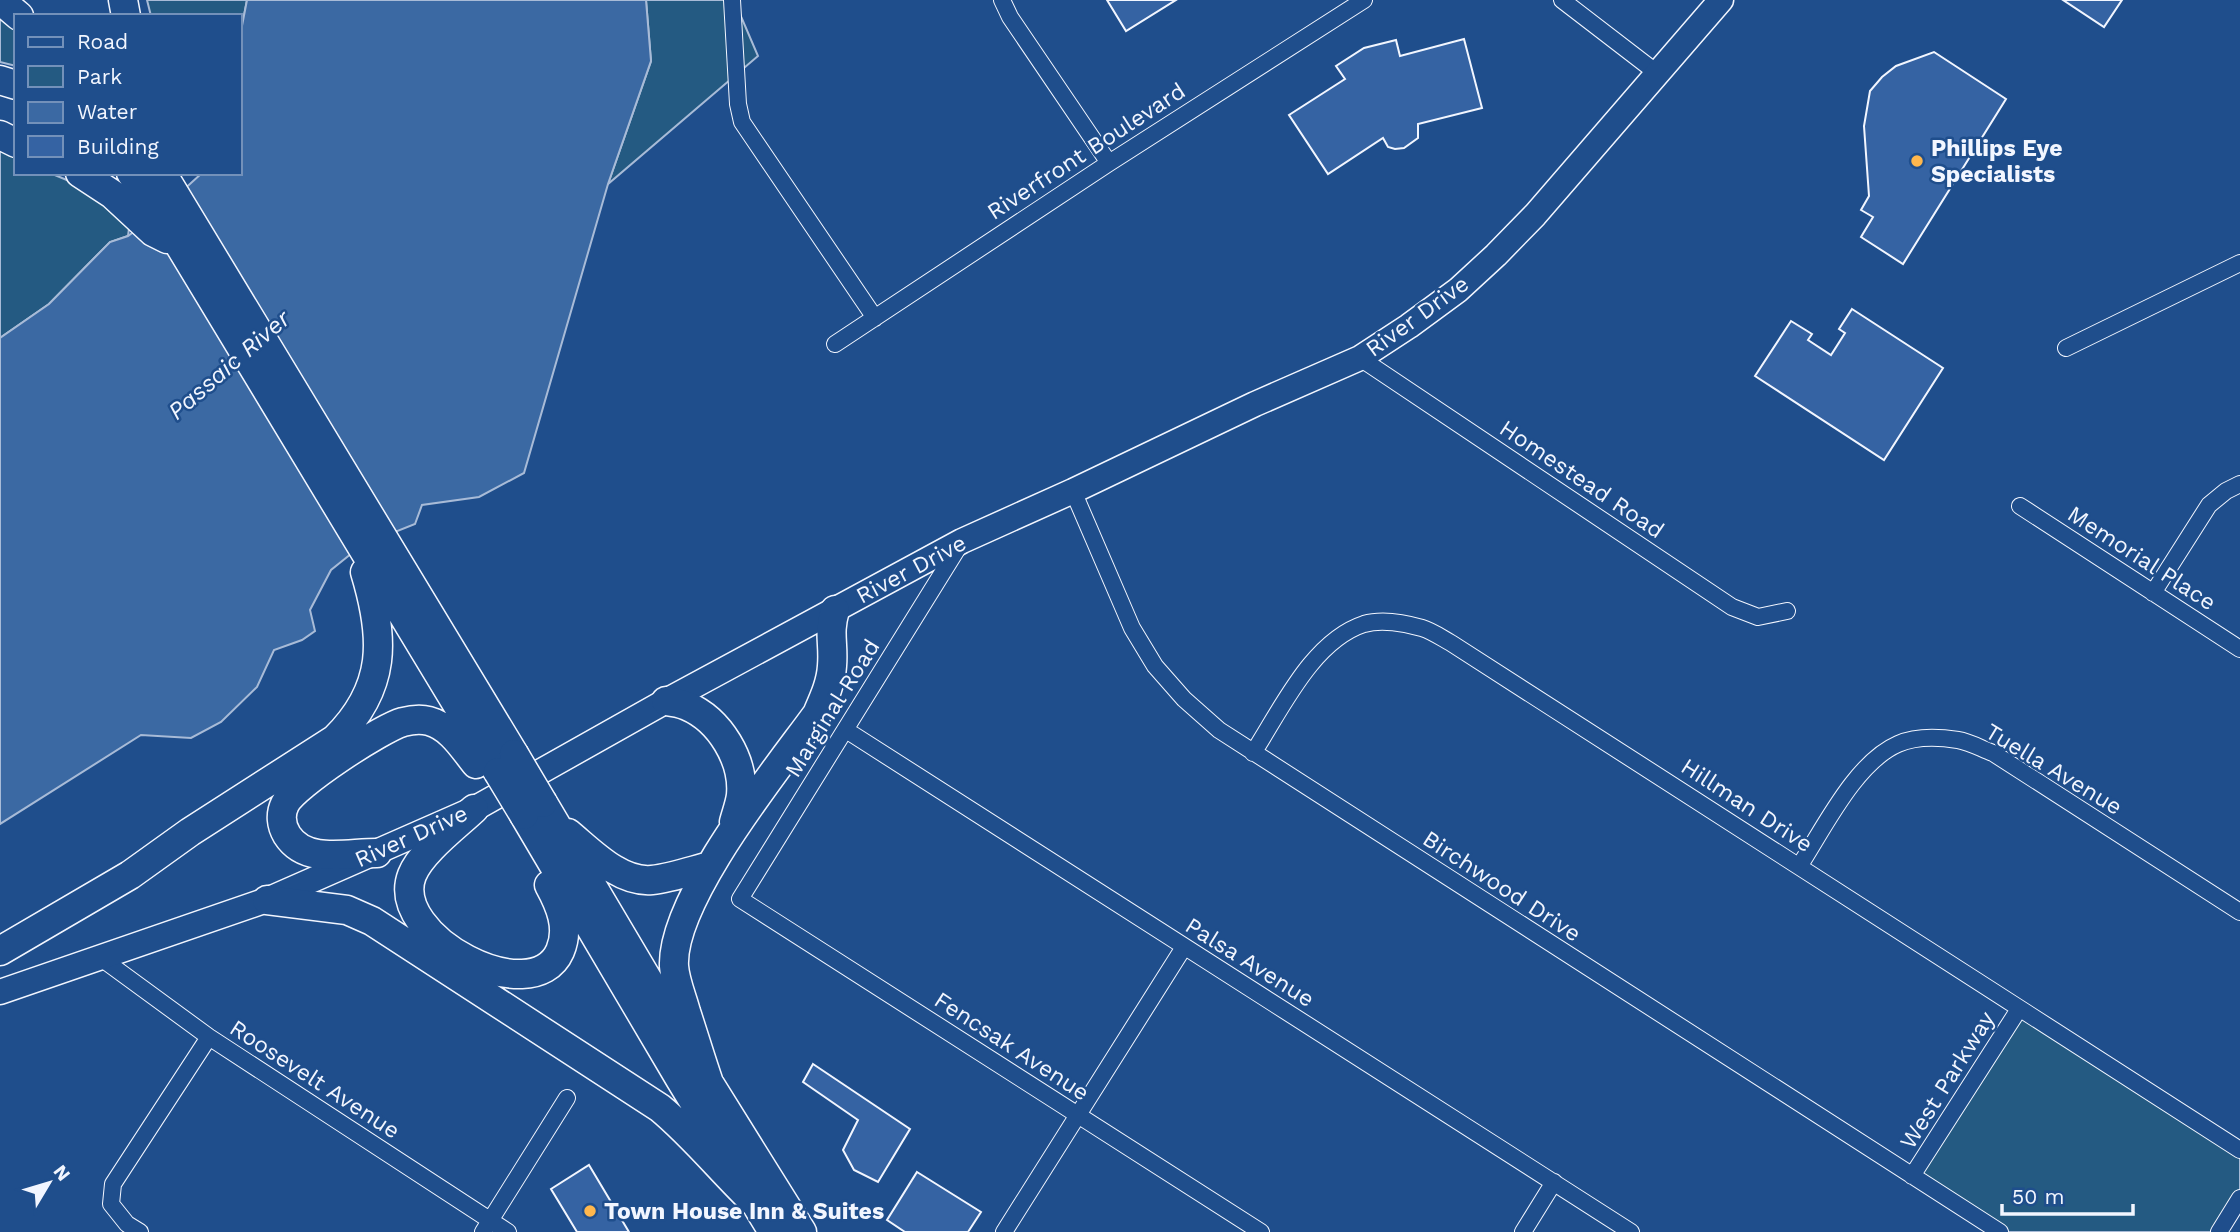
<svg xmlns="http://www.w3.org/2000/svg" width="2240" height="1232" font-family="'Work Sans',sans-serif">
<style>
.green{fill:#245a82;stroke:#a8bbd7;stroke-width:2}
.water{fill:#3b69a3;stroke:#a8bbd7;stroke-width:2}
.building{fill:#3563a3;stroke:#f2f6ff;stroke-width:2}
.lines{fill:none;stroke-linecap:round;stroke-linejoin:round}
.street-casing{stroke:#f2f6ff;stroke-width:18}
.primary-casing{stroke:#f2f6ff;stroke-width:27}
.highway-casing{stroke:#f2f6ff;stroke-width:31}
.street{stroke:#1f4e8c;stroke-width:16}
.primary{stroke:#1f4e8c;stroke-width:24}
.highway{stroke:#1f4e8c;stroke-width:28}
.highway-bridge-casing{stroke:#f2f6ff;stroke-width:31;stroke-linecap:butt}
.highway-bridge{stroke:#1f4e8c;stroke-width:28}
.poi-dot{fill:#ffb74d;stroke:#1f4e8c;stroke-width:2.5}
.labels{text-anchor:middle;stroke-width:5;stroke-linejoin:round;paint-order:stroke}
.poi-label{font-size:23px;font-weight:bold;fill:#f2f6ff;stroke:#1f4e8c;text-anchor:start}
.street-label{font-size:23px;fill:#f2f6ff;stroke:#1f4e8c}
.water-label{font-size:24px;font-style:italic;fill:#f2f6ff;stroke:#1f4e8c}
</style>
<rect width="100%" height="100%" fill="#1f4e8c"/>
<path class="green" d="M147,0H247L240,36V16H151Z
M646,0H734L758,56L608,184L651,61Z
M0,18L16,30V66L0,62Z
M0,149L16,158V173H50L74,183L130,221L128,236L110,242L49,304L0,338Z
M2019,1009L2240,1150V1198L2219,1232H2000L1912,1176Z"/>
<path class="water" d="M247,0H646L651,61L608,184L524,473L479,497L422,505L415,524L362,545L331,570L310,610L315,631L302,640L274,650L257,687L221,722L191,738L141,735L0,824V338L49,304L110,242L128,236L158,213L202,173H240V36Z"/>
<path class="building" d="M1107,0H1176L1126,31Z
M2063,0H2122L2104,27Z
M1464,39L1482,108L1418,124V138L1404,148L1395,149L1388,147L1383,138L1328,174L1289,115L1345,79L1336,66L1364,48L1396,40L1400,56Z
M1934,52L2006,99L1903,264L1861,237L1873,217L1861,210L1869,196L1864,126L1870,91L1882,77L1896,66Z
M1852,309L1943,368L1884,460L1755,376L1791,321L1812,334L1808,340L1831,355L1845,333L1839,329Z
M813,1064L910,1129L878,1182L854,1170L843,1150L858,1120L803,1082Z
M589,1165L629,1232H577L551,1189Z
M917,1172L981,1212L968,1232H905L887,1220Z"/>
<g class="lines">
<defs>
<path id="street" d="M732,0L738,104L742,122L875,318
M1002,0L1010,17L1109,163
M1562,0L1657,73
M835,344L1109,163L1364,0
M2066,348L2240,263
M1360,358L1732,607L1758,617L1787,611
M1073,491L1132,628L1155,666L1184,699L1219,730L2000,1232
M2020,506L2240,649
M961,543L740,899L1261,1232
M2153,593L2209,505L2226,491L2240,484
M846,730L1631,1232
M1253,753C1281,710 1312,641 1364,624C1381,619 1405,623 1422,628C1432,631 1442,638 1451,643C1715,811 1976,982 2240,1150
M1800,865C1824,828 1856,762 1898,744C1916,736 1939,737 1958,740C1970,742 1982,749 1993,753L2240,912
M101,958L209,1037L508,1232
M1912,1176L2019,1009
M140,1232L127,1224L111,1204L113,1184L209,1037
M483,1232L567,1098
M1004,1232L1184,947
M1523,1232L1554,1182
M2219,1232L2240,1198"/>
<path id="primary" d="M0,992L267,900L474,809L666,701L962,541L1073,491L1255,404L1360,358L1409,326L1458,290L1496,255L1535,215L1721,0"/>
<path id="highway" d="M0,0L19,16
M123,0L126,16
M0,80L16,85
M0,135L16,143
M80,173L112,194L153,232L167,239
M131,173L163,218L498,772
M162,173L514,754
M666,701C673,702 680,703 687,706C720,720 744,760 741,795C740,804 736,814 734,822
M543,803L709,1083L802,1232
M474,809C456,826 421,852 412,875C388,937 533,1013 560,951C570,928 560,905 549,885
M524,815L680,1079L773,1232
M568,833C591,852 620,883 652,880C671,878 691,871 710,866
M377,853C358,853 336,857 318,854C305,852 294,846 287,835C281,825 280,814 285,804C294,785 382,728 403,722C411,720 421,719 429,721C451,727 463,748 476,764
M267,900L347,910L372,921L660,1108C695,1137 723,1173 757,1205
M0,951L130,875L190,832L335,739C387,688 385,638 365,572
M709,1083C701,1060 694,1036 686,1012C682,997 675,981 674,966C671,899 777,769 817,714C824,698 831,683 832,666C834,643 828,634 835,610"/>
</defs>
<use href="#street" class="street-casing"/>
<use href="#primary" class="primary-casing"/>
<use href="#highway" class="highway-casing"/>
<use href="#street" class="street"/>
<use href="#primary" class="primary"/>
<use href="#highway" class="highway"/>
<defs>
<path id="highway-bridge" d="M514,754L543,803
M498,772L524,815"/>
</defs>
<use href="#highway-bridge" class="highway-bridge-casing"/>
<use href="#highway-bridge" class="highway-bridge"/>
</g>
<g class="poi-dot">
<circle cx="1917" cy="161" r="7"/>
<circle cx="590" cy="1211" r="7"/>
</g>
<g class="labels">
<g class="poi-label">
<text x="1931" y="156">Phillips Eye<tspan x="1931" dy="26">Specialists</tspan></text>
<text x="604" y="1219">Town House Inn &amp; Suites</text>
</g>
<g class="street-label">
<text transform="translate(1086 151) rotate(-33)" y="8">Riverfront Boulevard</text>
<text transform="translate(1417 316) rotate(-36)" y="8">River Drive</text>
<text transform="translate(1582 479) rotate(34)" y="8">Homestead Road</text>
<text transform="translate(2142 558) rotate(33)" y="8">Memorial Place</text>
<text transform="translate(911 569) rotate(-28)" y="8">River Drive</text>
<text transform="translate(832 708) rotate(-58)" y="8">Marginal Road</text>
<text transform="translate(2054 769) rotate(31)" y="8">Tuella Avenue</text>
<text transform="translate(1747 805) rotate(33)" y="8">Hillman Drive</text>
<text transform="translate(411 836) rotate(-24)" y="8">River Drive</text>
<text transform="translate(1502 886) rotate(33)" y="8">Birchwood Drive</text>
<text transform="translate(1250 962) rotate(32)" y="8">Palsa Avenue</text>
<text transform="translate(1012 1046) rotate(33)" y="8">Fencsak Avenue</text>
<text transform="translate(315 1079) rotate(33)" y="8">Roosevelt Avenue</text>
<text transform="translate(1947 1080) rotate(-58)" y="8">West Parkway</text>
</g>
<g class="water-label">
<text transform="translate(229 365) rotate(-41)" y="8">Passaic River</text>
</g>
</g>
<rect x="14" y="14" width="228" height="161" fill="#1f4e8c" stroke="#7391ba" stroke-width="2"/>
<rect x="28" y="37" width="35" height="10" fill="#1f4e8c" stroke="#7391ba" stroke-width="2"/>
<text x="77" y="49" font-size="21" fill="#f2f6ff">Road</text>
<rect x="28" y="66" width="35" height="21" fill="#245a82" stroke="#7391ba" stroke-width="2"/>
<text x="77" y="84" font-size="21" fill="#f2f6ff">Park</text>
<rect x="28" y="102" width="35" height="21" fill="#3b69a3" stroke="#7391ba" stroke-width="2"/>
<text x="77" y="119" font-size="21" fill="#f2f6ff">Water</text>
<rect x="28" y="136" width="35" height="21" fill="#3563a3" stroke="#7391ba" stroke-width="2"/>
<text x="77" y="154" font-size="21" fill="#f2f6ff">Building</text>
<g transform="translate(49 1183) rotate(52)" stroke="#1f4e8c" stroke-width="5" paint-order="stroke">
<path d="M0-5L12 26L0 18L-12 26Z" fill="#f2f6ff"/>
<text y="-10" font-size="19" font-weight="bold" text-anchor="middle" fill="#f2f6ff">N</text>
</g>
<path d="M2002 1204v10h131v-10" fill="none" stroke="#f2f6ff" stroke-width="3.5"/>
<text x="2012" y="1204" font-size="21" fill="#f2f6ff" stroke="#1f4e8c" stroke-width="5" paint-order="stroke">50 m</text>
</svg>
